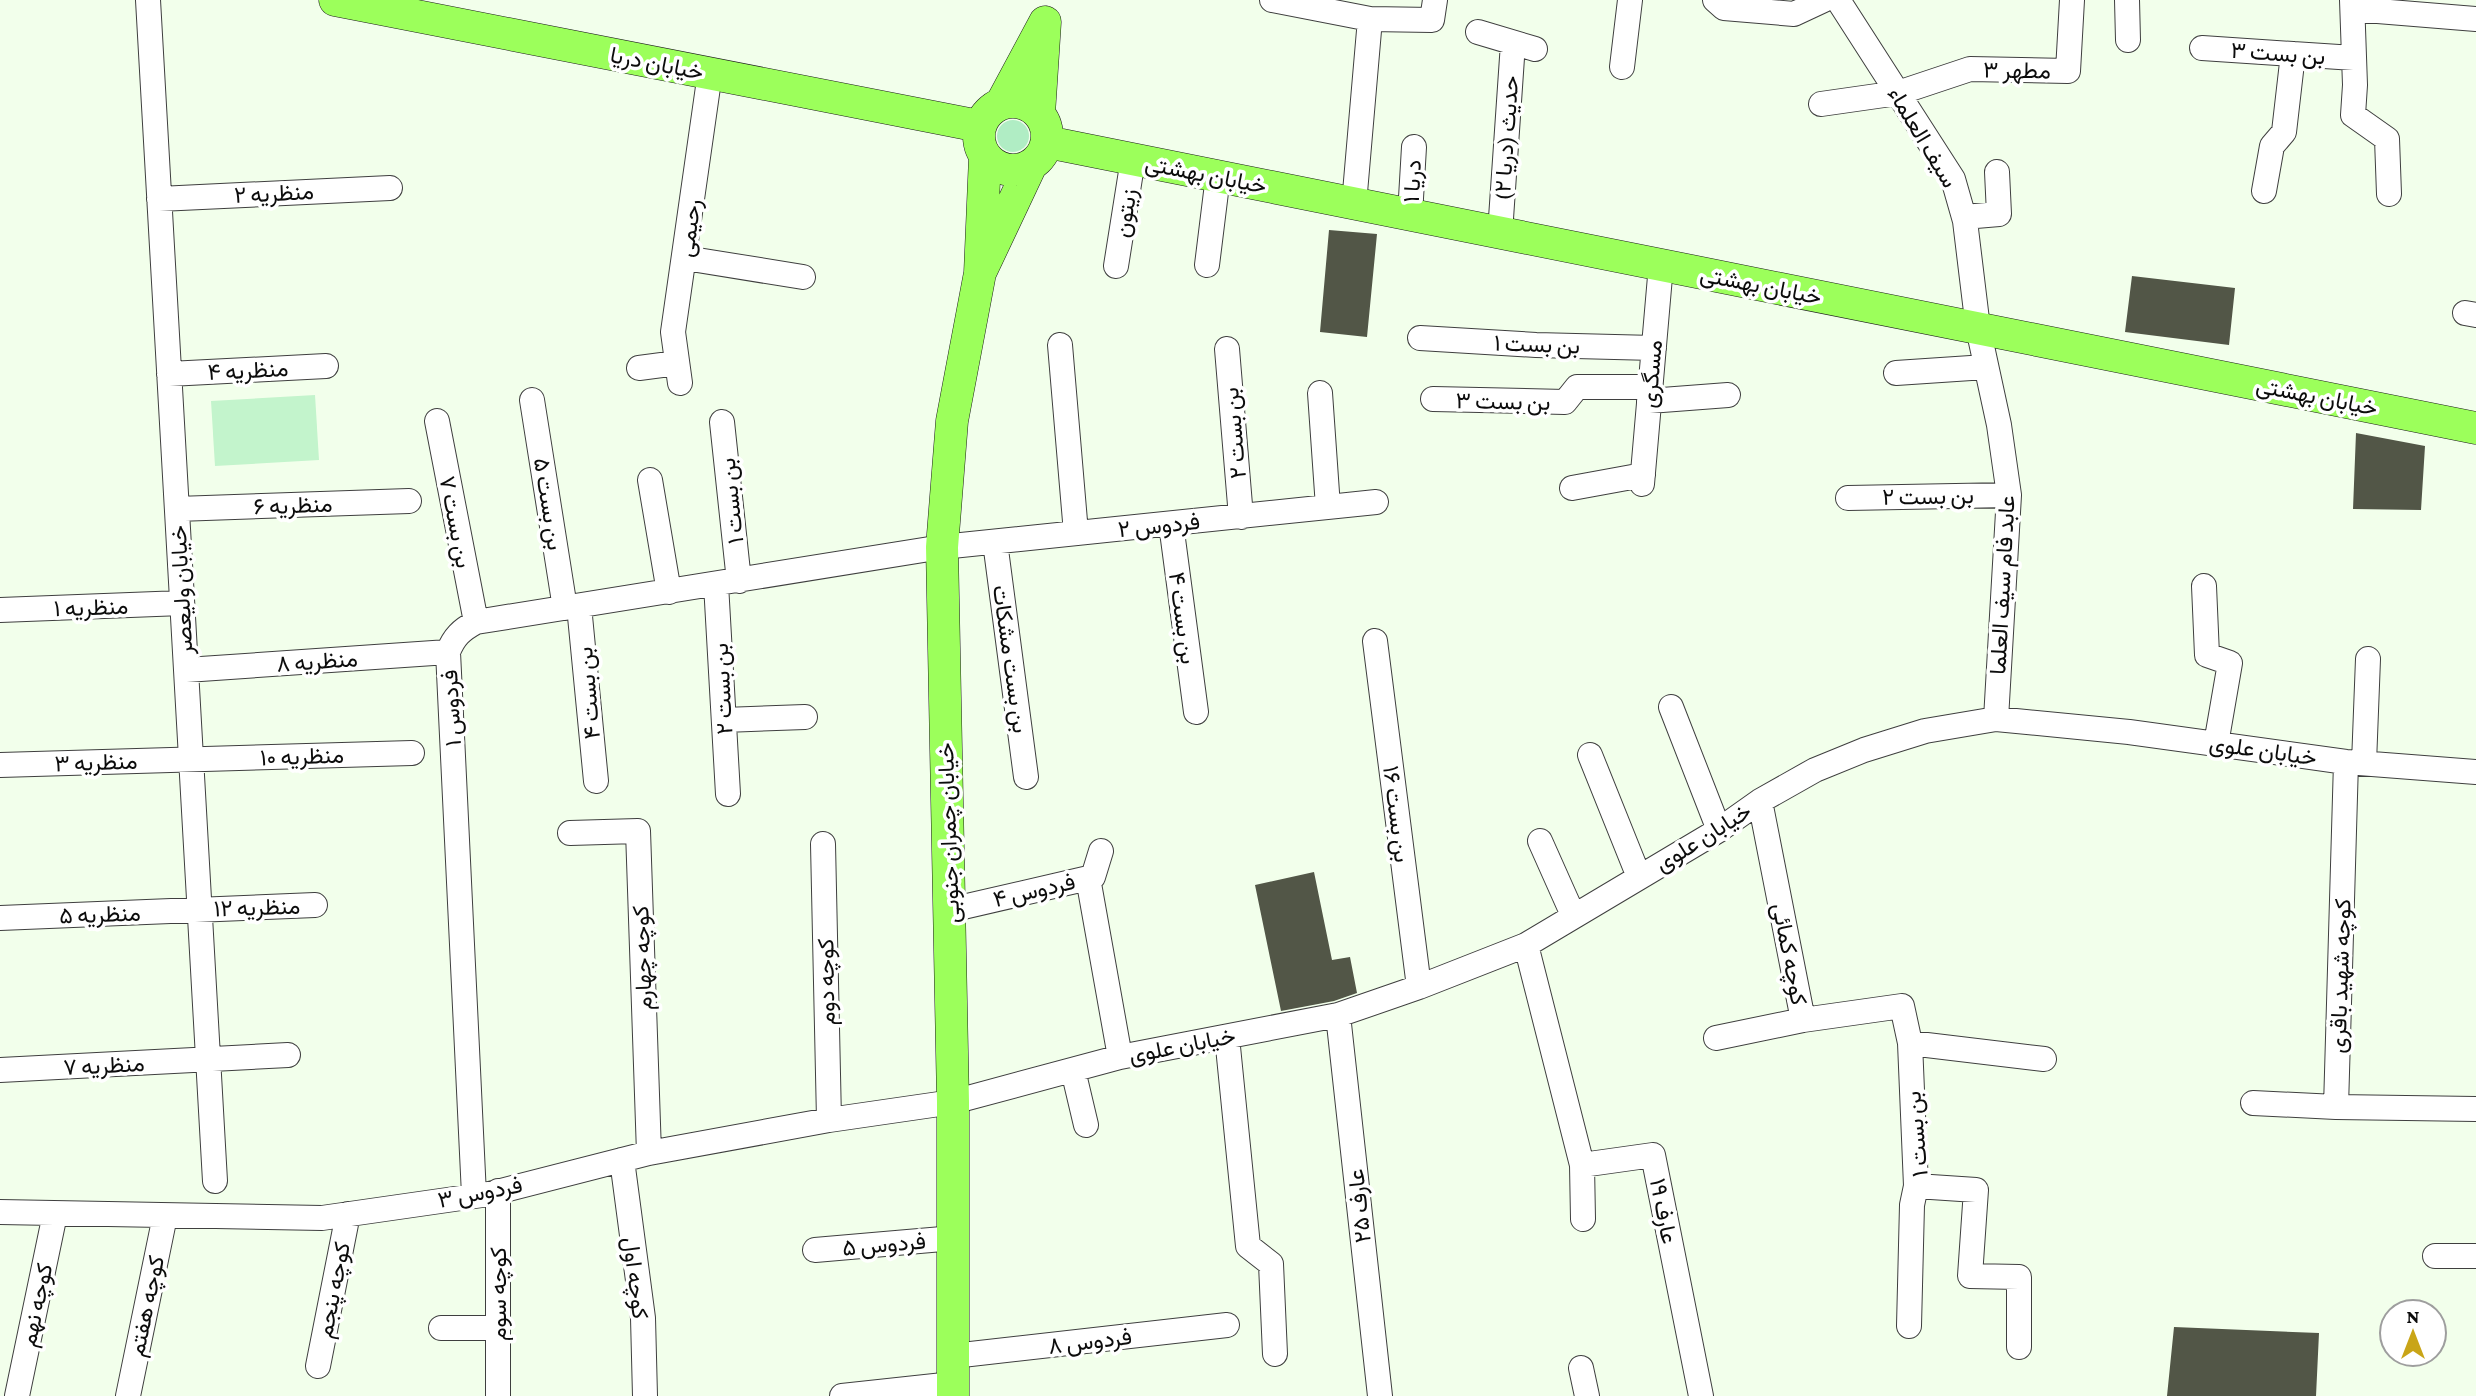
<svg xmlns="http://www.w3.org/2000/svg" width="2476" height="1396" font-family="'Crimson Pro',Vazirmatn,serif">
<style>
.green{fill:#b0edc4}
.pitch{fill:#c3f4cc}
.building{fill:#525647}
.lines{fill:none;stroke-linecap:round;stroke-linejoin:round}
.minor-casing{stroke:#3f3f3f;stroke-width:26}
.major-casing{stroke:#1d1d1d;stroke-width:33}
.minor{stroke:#fff;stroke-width:24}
.major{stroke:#9cff5b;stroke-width:32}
.labels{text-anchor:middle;stroke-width:7;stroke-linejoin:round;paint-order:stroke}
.street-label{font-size:23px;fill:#0c0c0c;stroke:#fff}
</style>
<rect width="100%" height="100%" fill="#f2ffeb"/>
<path class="green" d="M997 136a16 16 0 1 1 32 0a16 16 0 1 1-32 0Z"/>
<path class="pitch" d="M315,395L319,460L215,466L211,401Z"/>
<path class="building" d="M1329,230L1377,234L1367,337L1320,332Z
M2132,276L2235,288L2229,345L2125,332Z
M2356,433L2425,446L2421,510L2353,509Z
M1314,872L1332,960L1350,957L1357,993L1334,1001L1281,1011L1255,885Z
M2174,1327L2319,1333L2316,1396H2167Z"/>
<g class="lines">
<defs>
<path id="minor" d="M148,0L215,1181
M1272,0L1370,19
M1715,0L1724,8L1794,14L1824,0
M1838,0L1953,179L1965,221L1978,328L1999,425L2009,495L1996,719
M2127,0L2128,40
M2352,0L2355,85L2353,115L2387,139L2389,194
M2353,9L2476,19
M1478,32L1535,49
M2202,48L2354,58
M1622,67L1630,0
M1821,104L1898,93L1970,69L2068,71L2072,0
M2264,191L2272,146L2284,132L2293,54
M159,199L390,188
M1354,204L1370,19L1432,20L1435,0
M1410,215L1414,147
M1964,217L1999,214L1997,172
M1500,233L1513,43
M685,258L803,277
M1207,265L1218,176
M1116,266L1133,159
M2465,313L2476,315
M1420,338L1536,345L1654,348
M1060,345L1076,533
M1227,349L1241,517
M639,368L677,363
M1896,373L1986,367
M169,374L326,366
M680,383L673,332L710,73
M1320,393L1328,507
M1433,399L1565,402L1577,387H1650
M532,400L565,608
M1649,401L1728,395
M437,421L476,622
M722,422L739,581
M650,480L669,592
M1642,484L1661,265
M1572,488L1643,475
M1848,498L2009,495
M177,509L409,501
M1171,524L1196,712
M995,542L1026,777
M716,584L728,794
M2204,586L2207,655L2230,663L2216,744
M579,606L596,781
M0,610L182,603
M1375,641L1419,987
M186,670L448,652
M1671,707L1719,830
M724,720L805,717
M1590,755L1639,877
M2364,763L2368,659
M0,765L412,753
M570,833L638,831L649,1153
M1540,841L1573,915
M823,844L829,1120
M1088,878L1120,1057
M950,910L1093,877L1101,851
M0,918L315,905
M1526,945L1582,1165L1583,1219
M1338,1015L1380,1396
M1803,1020L1902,1006L1910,1043L1916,1186L1976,1190L1970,1276L2019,1277V1347
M1227,1037L1248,1246L1271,1264L1275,1354
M1716,1038L1803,1020L1760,801
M1910,1043L2044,1059
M0,1070L288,1055
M1073,1070L1086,1125
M2253,1103L2336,1107L2346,762
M2336,1107L2476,1109
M622,1160L643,1318L645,1396
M1582,1165L1653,1155L1701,1396
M498,1191V1396
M474,1195L448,652C454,637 461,630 476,622L942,547L1376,502
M0,1212L322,1218L489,1194L649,1153L829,1120L953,1102L1120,1057L1338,1015L1419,987L1526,945L1719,830L1760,801L1815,770L1864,750L1925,731L1996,719L2129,732L2346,762L2476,772
M815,1250L954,1238
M2435,1256H2476
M1909,1326L1912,1205L1916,1186
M441,1328H498
M953,1356L1227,1325
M318,1366L348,1214
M1581,1368L1587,1396
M17,1396L55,1214
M128,1396L165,1216
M842,1396L953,1384"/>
<path id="major" d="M335,0L979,126
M979 136a34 34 0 1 1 68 0a34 34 0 1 1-68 0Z
M1001,104L1045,22L1039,114
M1047,142L2476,428
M985,157L980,273L1031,165
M953,1396V1102L942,547L952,421L980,273"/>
</defs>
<use href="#minor" class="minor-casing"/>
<use href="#major" class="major-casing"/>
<use href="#minor" class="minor"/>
<use href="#major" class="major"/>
</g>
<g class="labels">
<g class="street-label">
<text transform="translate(2278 53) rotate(4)" y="8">بن بست ۳</text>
<text transform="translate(657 63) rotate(11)" y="8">خیابان دریا</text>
<text transform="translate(2017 70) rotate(1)" y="8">مطهر ۳</text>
<text transform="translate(1923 137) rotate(59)" y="8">سیف العلماء</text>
<text transform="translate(1506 138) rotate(-86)" y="8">حدیث (دریا ۲)</text>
<text transform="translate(1206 174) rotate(11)" y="8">خیابان بهشتی</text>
<text transform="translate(1412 181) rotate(-87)" y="8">دریا ۱</text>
<text transform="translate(274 193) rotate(-3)" y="8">منظریه ۲</text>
<text transform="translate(1125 213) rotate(-81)" y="8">زیتون</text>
<text transform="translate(689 228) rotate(-82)" y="8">رحیمی</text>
<text transform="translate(1761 285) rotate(11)" y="8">خیابان بهشتی</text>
<text transform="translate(1537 344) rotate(2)" y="8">بن بست ۱</text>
<text transform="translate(248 370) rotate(-3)" y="8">منظریه ۴</text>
<text transform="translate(1651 374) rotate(-85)" y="8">مسگری</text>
<text transform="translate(2317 396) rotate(11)" y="8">خیابان بهشتی</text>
<text transform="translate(1503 401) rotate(1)" y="8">بن بست ۳</text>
<text transform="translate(1234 433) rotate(-95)" y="8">بن بست ۲</text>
<text transform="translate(1928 496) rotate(-1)" y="8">بن بست ۲</text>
<text transform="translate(731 501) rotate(-96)" y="8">بن بست ۱</text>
<text transform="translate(549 504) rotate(81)" y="8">بن بست ۵</text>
<text transform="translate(293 505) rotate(-2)" y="8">منظریه ۶</text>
<text transform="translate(456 522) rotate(79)" y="8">بن بست ۷</text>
<text transform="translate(1159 525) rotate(-6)" y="8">فردوس ۲</text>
<text transform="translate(2002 585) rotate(-87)" y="8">عابد فام سیف العلما</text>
<text transform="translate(181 590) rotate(-93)" y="8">خیابان ولیعصر</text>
<text transform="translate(91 607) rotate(-2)" y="8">منظریه ۱</text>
<text transform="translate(1183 618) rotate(82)" y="8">بن بست ۴</text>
<text transform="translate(1011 659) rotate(82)" y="8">بن بست مشکات</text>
<text transform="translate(317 661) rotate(-4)" y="8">منظریه ۸</text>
<text transform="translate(722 689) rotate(-93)" y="8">بن بست ۲</text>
<text transform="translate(588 693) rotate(-95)" y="8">بن بست ۴</text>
<text transform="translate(451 708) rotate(-93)" y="8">فردوس ۱</text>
<text transform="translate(2263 750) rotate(8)" y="8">خیابان علوی</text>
<text transform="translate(302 756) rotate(-2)" y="8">منظریه ۱۰</text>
<text transform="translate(96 762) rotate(-2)" y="8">منظریه ۳</text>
<text transform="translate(1397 814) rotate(83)" y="8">بن بست ۱۶</text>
<text transform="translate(948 833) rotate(-92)" y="8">خیابان چمران جنوبی</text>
<text transform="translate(1703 837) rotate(-32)" y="8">خیابان علوی</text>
<text transform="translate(1034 890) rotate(-13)" y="8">فردوس ۴</text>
<text transform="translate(257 907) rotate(-2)" y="8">منظریه ۱۲</text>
<text transform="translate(100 914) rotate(-2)" y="8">منظریه ۵</text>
<text transform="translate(1790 954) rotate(79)" y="8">کوچه کمائی</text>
<text transform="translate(642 958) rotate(-92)" y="8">کوچه چهارم</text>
<text transform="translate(2340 976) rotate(-88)" y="8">کوچه شهید باقری</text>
<text transform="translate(826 982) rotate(-91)" y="8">کوچه دوم</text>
<text transform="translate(1182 1045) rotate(-11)" y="8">خیابان علوی</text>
<text transform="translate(104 1065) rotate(-3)" y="8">منظریه ۷</text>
<text transform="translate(1916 1134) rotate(-95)" y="8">بن بست ۱</text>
<text transform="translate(480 1192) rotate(-11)" y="8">فردوس ۳</text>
<text transform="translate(1359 1206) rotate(-96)" y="8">عارف ۲۵</text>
<text transform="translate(1664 1211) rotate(79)" y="8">عارف ۱۹</text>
<text transform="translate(884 1244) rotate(-5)" y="8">فردوس ۵</text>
<text transform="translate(636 1278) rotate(83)" y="8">کوچه اول</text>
<text transform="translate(333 1290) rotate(-79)" y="8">کوچه پنجم</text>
<text transform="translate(498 1294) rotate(-90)" y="8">کوچه سوم</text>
<text transform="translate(36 1305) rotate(-78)" y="8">کوچه نهم</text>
<text transform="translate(146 1306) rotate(-78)" y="8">کوچه هفتم</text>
<text transform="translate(1090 1341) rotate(-7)" y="8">فردوس ۸</text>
</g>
</g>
<g transform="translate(2413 1333)"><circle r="33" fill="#ffffff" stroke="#9e9e9e" stroke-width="2"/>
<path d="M0-5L12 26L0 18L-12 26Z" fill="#c9a517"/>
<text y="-10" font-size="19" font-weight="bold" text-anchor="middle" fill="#0c0c0c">N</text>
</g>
</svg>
